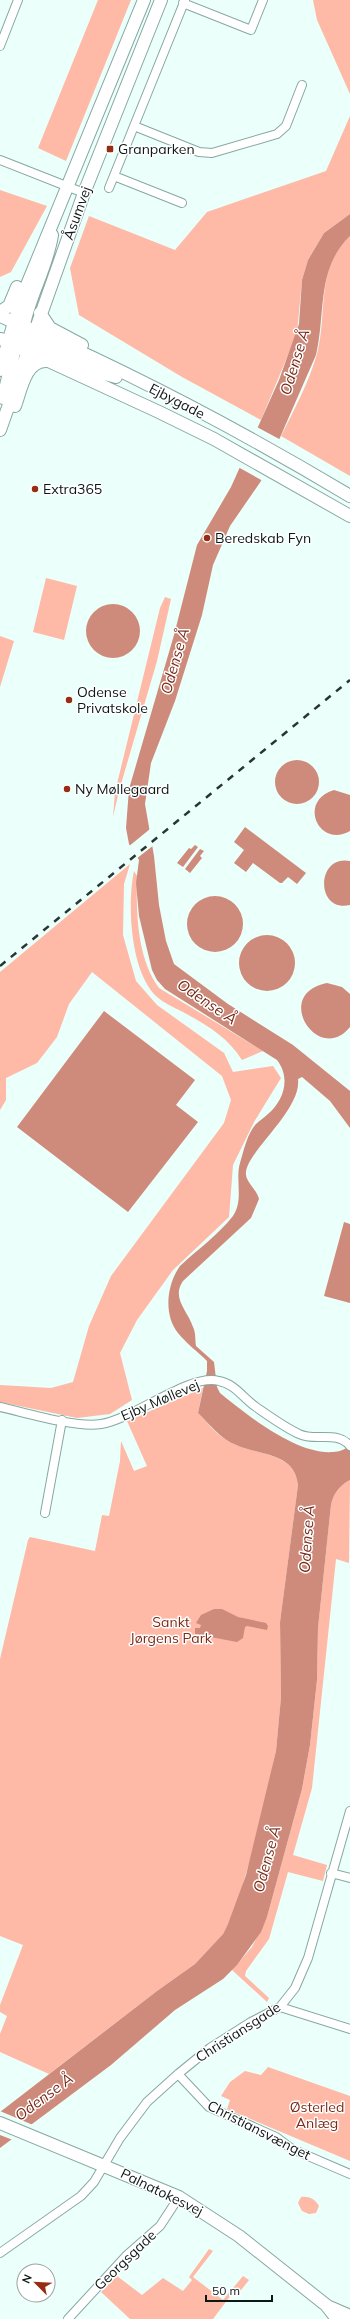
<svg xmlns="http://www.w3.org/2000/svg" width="350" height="2319" font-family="Mulish,sans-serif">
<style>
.green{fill:#feb9a7}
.water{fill:#ce8b7b}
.pier{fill:#ebfffb}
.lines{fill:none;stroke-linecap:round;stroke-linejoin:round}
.street-casing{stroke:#88a8a2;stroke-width:10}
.secondary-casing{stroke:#88a8a2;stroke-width:14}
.street{stroke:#fff;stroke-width:8}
.secondary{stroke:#fff;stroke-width:12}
.rail{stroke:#283533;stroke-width:2.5;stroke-dasharray:7 7;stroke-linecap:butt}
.poi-dot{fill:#962d13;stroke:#fff;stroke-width:1.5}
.labels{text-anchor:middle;stroke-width:3;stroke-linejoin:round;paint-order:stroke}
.poi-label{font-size:14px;fill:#0c1816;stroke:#fff;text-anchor:start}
.street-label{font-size:14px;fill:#0c1816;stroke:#fff}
.park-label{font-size:14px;fill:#7b2b18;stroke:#fff}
.water-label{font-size:15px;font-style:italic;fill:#782916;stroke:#fff}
</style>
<rect width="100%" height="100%" fill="#ebfffb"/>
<path class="green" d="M98,0H131L66,161L38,148Z
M313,0H350V94L317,20Z
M350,116V214L324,233L308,260L302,280L297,333L261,420L182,377L79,315L70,268L89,216L175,250L207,212L326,171Z
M0,190L47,206L11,272L0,277Z
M350,236V476L281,436C294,410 309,382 317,354C328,312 315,269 350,236Z
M46,578L77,586L64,640L33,632Z
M165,597L171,599L157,661L119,791L113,817L115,792L160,608Z
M0,636L14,641L0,687Z
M130,864L124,884L123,935L136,981L157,1005L224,1053L233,1072L273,1066L281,1078L254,1122L233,1165L229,1217L173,1270L137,1320L120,1353L132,1400L110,1414L77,1418L0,1402V1385L51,1388L73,1382L89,1326L111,1276L224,1123L231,1100L222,1076L92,972L69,1004L57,1037L37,1063L6,1078V1100L0,1110V972Z
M134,871L137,876C136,913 137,958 159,988L263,1051L242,1060C227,1036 205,1024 181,1011C173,1007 164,1003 157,997C130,972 127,904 134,871Z
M203,1388L198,1413C207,1422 215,1433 225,1439C250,1457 294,1448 298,1485L280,1622L281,1697L276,1751L257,1837L234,1913L223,1934L195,1964L157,1991L49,2074L0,2052V2034L7,2016L0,2012V2005L23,1945L0,1936V1659L28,1540L30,1537L95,1551L102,1515L109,1516L120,1461L121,1441L134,1471L147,1466L127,1421Z
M350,1480L349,1563L336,1559L312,1788L293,1855L327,1865L323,1881L288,1872L269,1939L246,1971L245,1976L269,1998L267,2002L232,1970L252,1947L267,1917L302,1789L310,1745L317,1680L318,1628L331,1505C333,1494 340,1485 350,1480Z
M268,2067L350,2096V2161L227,2109L230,2100L221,2096L230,2082L245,2071L261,2075Z
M301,2197C309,2196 315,2199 319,2206L316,2213L309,2214L302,2211L298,2203Z
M209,2249L213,2251L193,2277L223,2300L243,2276L249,2280L238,2294L234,2291L213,2319H130L101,2292L117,2276L142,2295L163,2278L183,2291L192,2280L189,2277Z"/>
<path class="water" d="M350,214V236C316,269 326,312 316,355L261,481L230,526L213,565L202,615L175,701L151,763L145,804L154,856L159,905L166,941L174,964L228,1004L293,1045L350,1091V1128L330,1101L302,1077L298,1079C302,1111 243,1154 246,1175C247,1183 257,1190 259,1199L251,1218L183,1281C171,1298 188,1311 193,1327C196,1333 195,1340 196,1346L214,1362L217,1387L220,1393C246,1414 296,1455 333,1452C339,1452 345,1449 350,1446V1480C340,1485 333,1494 331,1505L318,1628L317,1680L310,1745L302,1789L267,1917L261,1932L237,1965L223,1979L175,2010L111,2065L0,2148V2112L157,1991L195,1964L223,1934L228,1924L246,1875L276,1751L281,1697L280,1622L298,1485C294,1452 261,1456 236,1445C221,1439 210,1425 198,1413L207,1371V1361C198,1352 186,1343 178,1333C163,1314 167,1284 180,1266C197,1250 218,1235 233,1216C244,1200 235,1180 240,1163C244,1150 247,1134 256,1124C260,1120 265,1117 268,1114C284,1100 291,1078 277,1060L165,989L157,980L152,970L139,916L136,883L139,860L129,844L126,828L129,789L174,635L197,545L231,487L279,380L299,324L302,280L308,260L324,233Z
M86 631a27 27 0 1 1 54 0a27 27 0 1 1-54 0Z
M275 782a22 22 0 1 1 44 0a22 22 0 1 1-44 0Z
M334,790L350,795V831C319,849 297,801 334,790Z
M245,827L306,873L297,884L288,877L282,883H280L253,863L246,872L234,863L244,850L234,842Z
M195,845L198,847L183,867L177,863L189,848L191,849Z
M200,849L204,851L200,856L202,858L190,873L185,869Z
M350,861V905C315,913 316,854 350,861Z
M187 924a28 28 0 1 1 56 0a28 28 0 1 1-56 0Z
M239 963a28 28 0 1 1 56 0a28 28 0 1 1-56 0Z
M327,983L342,987L350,994V1027C319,1066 271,994 327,983Z
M104,1011L195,1080L176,1105L198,1122L128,1212L17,1127Z
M344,1222L350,1224V1303L324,1296Z
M214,1609H222L238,1617L266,1623L268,1626L267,1630L247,1626L245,1627L243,1638L237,1642L195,1634V1628H200L201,1625L196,1623L201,1615Z"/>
<path class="pier" d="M255,426L281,440L263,481L238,467Z
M150,829L154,845L136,859L128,847Z
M0,2111L33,2125L13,2140L0,2135Z"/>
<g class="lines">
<defs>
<path id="street" d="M183,3L251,30L263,0
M0,46L18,0
M134,126L199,152L212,153L277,134L286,126L302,85
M0,160L84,193
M114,176L182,203
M109,188L185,0
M0,1407C27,1413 75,1428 101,1424C134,1419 189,1373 219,1381C235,1384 243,1398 256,1407C269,1416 284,1427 299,1434C315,1442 337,1430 350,1446
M45,1513L62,1420
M331,1873L350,1878
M280,2007L350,2029
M178,2074L209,2107L276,2137L292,2149L350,2174
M0,2253L81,2196L94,2182L120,2138L147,2102L178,2074L210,2048L251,2022L280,2007L295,1988L308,1958L350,1811
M68,2319L127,2255L160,2226L179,2197"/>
<path id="secondary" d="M0,312L9,306L17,287
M40,313L50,328L82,345
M0,316C120,367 238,429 350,496
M22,334C27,299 47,269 52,235
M1,339L159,412L214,439L350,516
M7,342L17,339L29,341L101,373L116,377
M0,370L20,302L144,0
M3,398L17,340
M15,406C21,390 25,361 46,361
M0,430L84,193L161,0
M0,2123L179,2197L239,2236L326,2305L337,2319
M327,2306L350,2316"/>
</defs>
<use href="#street" class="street-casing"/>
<use href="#secondary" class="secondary-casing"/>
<use href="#street" class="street"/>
<use href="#secondary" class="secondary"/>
<path class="rail" d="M0,966L350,680"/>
</g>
<g class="poi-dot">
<rect x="106" y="145" width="8" height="8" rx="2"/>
<circle cx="35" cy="489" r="4"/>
<circle cx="207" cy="538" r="4"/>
<circle cx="69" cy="700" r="4"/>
<circle cx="67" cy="789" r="4"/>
</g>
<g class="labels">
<g class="poi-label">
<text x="118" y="154">Granparken</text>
<text x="43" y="494">Extra365</text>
<text x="215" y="543">Beredskab Fyn</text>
<text x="77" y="697">Odense<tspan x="77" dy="16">Privatskole</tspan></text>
<text x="75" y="794">Ny Møllegaard</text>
</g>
<g class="street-label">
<text transform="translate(77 213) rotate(-70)" y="5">Åsumvej</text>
<text transform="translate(177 401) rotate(27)" y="5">Ejbygade</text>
<text transform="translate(160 1400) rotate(-23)" y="5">Ejby Møllevej</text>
<text transform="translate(238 2032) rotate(-33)" y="5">Christiansgade</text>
<text transform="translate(259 2130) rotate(27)" y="5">Christiansvænget</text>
<text transform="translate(162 2192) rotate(26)" y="5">Palnatokesvej</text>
<text transform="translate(125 2260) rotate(-44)" y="5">Georgsgade</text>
</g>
<g class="park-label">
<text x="171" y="1627">Sankt<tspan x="171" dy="16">Jørgens Park</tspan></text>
<text x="317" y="2112">Østerled<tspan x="317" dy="16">Anlæg</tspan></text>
</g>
<g class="water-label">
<text transform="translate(295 362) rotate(-73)" y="5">Odense Å</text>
<text transform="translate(175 661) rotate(-74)" y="5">Odense Å</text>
<text transform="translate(207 1002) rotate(34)" y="5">Odense Å</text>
<text transform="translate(307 1539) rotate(-86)" y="5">Odense Å</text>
<text transform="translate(267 1859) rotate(-75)" y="5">Odense Å</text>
<text transform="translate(44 2097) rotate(-37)" y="5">Odense Å</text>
</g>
</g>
<g transform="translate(36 2283) rotate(294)"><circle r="19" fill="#ffffff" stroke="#9ea3a2"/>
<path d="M0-3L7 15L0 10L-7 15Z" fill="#962d13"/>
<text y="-6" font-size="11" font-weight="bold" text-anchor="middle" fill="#0c1816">N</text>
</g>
<path d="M206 2295v6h66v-6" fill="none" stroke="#0c1816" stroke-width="2"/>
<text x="212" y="2295" font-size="12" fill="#0c1816" stroke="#ffffff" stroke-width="3" paint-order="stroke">50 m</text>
</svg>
